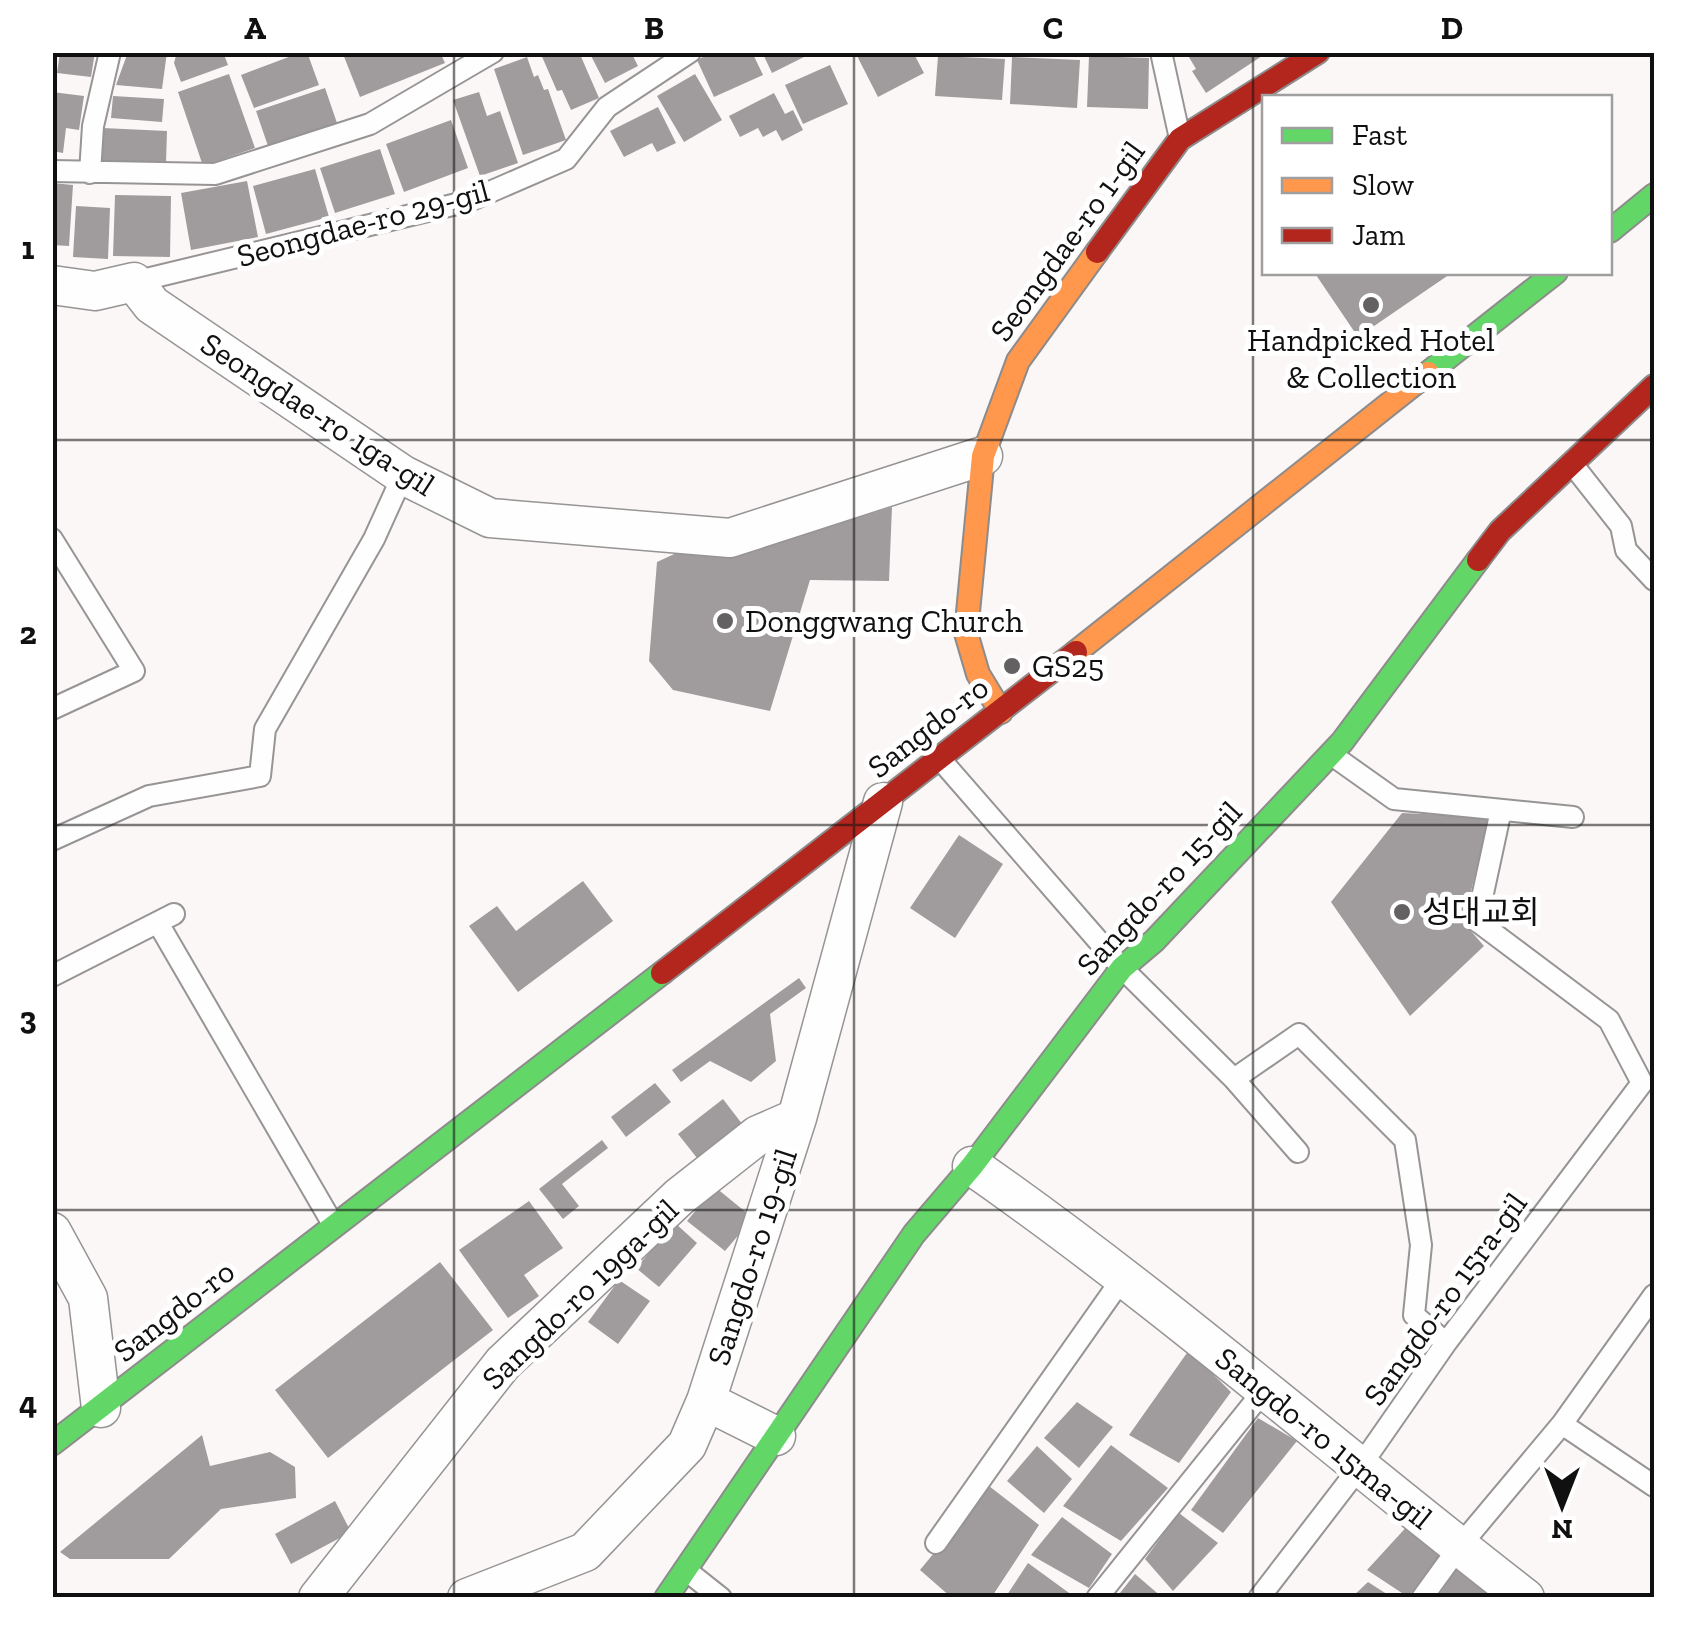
<svg xmlns="http://www.w3.org/2000/svg" width="1707" height="1650" font-family="'Zilla Slab','Noto Sans KR',serif">
<style>
.building{fill:#a09b9d}
.lines{fill:none;stroke-linecap:round;stroke-linejoin:round}
.lane-casing{stroke:#969494;stroke-width:24}
.street-casing{stroke:#969494;stroke-width:41}
.fast-casing{stroke:#8d8b8b;stroke-width:26}
.slow-casing{stroke:#8d8b8b;stroke-width:26}
.jam-casing{stroke:#8d8b8b;stroke-width:26}
.lane{stroke:#fffefe;stroke-width:20}
.street{stroke:#fffefe;stroke-width:38}
.fast{stroke:#63d668;stroke-width:22}
.slow{stroke:#ff974d;stroke-width:22}
.jam{stroke:#b3261e;stroke-width:22}
.grid{fill:none;stroke:#101010;stroke-width:2.5;stroke-opacity:0.55}
.poi-dot{fill:#636161;stroke:#fff;stroke-width:4}
.labels{text-anchor:middle;stroke-width:10;stroke-linejoin:round;paint-order:stroke}
.street-label{font-size:32px;fill:#101010;stroke:#fff}
.poi-label{font-size:32px;fill:#101010;stroke:#fff;text-anchor:start}
.neatline{fill:none;stroke:#101010;stroke-width:4}
.grid-label{font-size:32px;text-anchor:middle;font-weight:bold;fill:#101010}
</style>
<rect width="100%" height="100%" fill="#fcf7f7"/>
<path class="building" d="M60,52H95L91,77L57,73Z
M128,52H167L162,89L116,85Z
M177,52H223L228,65L181,82L174,63Z
M302,52H307L319,85L254,108L241,75Z
M347,52H440L445,63L360,97L343,54Z
M540,52H579L599,98L571,110L562,90L557,91Z
M589,52H631L638,66L605,83Z
M713,52H752L763,75L714,97L697,60Z
M762,52H814L772,73Z
M855,52H913L924,73L878,97Z
M1186,52H1268L1206,93L1192,71L1196,69Z
M938,56L1005,59L1002,100L935,96Z
M1089,56L1149,58L1148,109L1087,107Z
M527,57L534,77L538,75L544,90L548,89L566,140L523,155L494,69Z
M1012,57L1080,60L1077,108L1010,104Z
M830,65L848,104L803,124L785,85Z
M229,74L255,148L203,166L178,92Z
M695,74L722,120L684,142L657,96Z
M325,88L337,123L268,146L256,111Z
M52,92L84,96L79,130L66,128L63,153L52,151Z
M479,92L487,116L500,111L518,163L480,176L453,100Z
M774,93L785,114L793,110L803,130L782,141L776,130L763,137L758,128L740,137L729,116Z
M113,96L164,99L162,122L111,118Z
M658,107L676,143L657,152L652,143L624,157L610,131Z
M451,120L468,168L404,192L386,144Z
M103,128L167,131L166,163L102,161Z
M380,149L395,194L335,213L320,168Z
M315,169L329,217L266,234L253,186Z
M247,181L258,237L191,250L181,193Z
M52,183L73,185L69,246L52,245Z
M115,195L171,196L170,257L113,256Z
M76,206L110,208L108,259L73,257Z
M1314,272H1453L1358,337Z
M892,507L889,581L810,580L770,711L673,690L649,661L657,562L685,549L734,556Z
M1402,813L1490,817L1463,922L1484,946L1410,1016L1331,902Z
M959,835L1003,864L955,938L910,908Z
M583,881L613,921L518,992L469,926L497,906L516,931Z
M799,978L806,988L770,1014L776,1061L751,1082L710,1061L681,1082L672,1070Z
M655,1083L671,1102L626,1137L611,1117Z
M723,1099L746,1129L701,1163L678,1134Z
M602,1140L608,1148L562,1184L579,1206L563,1219L539,1189Z
M715,1187L753,1218L725,1251L687,1221Z
M529,1201L563,1248L524,1275L539,1296L508,1318L459,1250Z
M675,1223L697,1243L659,1287L636,1268Z
M440,1262L493,1330L328,1458L275,1390Z
M619,1280L650,1301L618,1344L588,1322Z
M1189,1350L1231,1392L1179,1463L1129,1435Z
M1077,1402L1113,1427L1079,1468L1044,1438Z
M1258,1418L1297,1441L1223,1533L1191,1510Z
M202,1435L210,1466L270,1452L295,1467L296,1498L221,1509L169,1559H70L60,1552Z
M1111,1445L1168,1488L1121,1541L1063,1506Z
M1037,1446L1072,1479L1044,1513L1007,1481Z
M989,1486L1039,1525L991,1598H952L920,1570Z
M335,1501L351,1532L291,1564L275,1534Z
M1179,1513L1218,1543L1173,1591L1145,1559Z
M1062,1517L1112,1554L1089,1588L1031,1555Z
M1411,1522L1446,1549L1408,1597L1367,1570Z
M1461,1562L1494,1598H1437Z
M1028,1563L1076,1598H1005Z
M1135,1574L1163,1598H1116Z
M1368,1582L1393,1598H1351Z"/>
<g class="lines">
<defs>
<path id="lane" d="M1161,52L1179,134
M52,171L215,174L370,124L493,52
M90,173L93,126L110,52
M134,282L469,201L566,159L607,107L690,52
M1573,465L1621,526L1626,550L1654,580
M52,539L134,671L52,709
M1332,755L1394,799L1573,817
M940,759L1122,968L1234,1079L1299,1034L1405,1140L1421,1245L1414,1315L1446,1343
M52,840L149,796L260,776L265,729L374,539L403,475
M158,923L334,1226
M52,976L174,914
M1234,1079L1298,1152
M1562,1424L1654,1486
M936,1543L1124,1276
M687,1571L721,1598
M1097,1598L1265,1389
M1259,1598L1359,1468L1446,1343L1642,1083L1609,1020L1477,921L1501,810
M1422,1598L1459,1547L1562,1424L1654,1295"/>
<path id="street" d="M52,285L95,291L134,282L152,305L403,475L490,518L730,538L983,456
M972,1166C1164,1300 1340,1455 1525,1598
M52,1232L88,1298L101,1408
M706,1401L776,1436
M318,1598L503,1363L679,1197L758,1135L797,1118
M467,1598L585,1552L687,1445L706,1401L797,1118L883,802"/>
<path id="fast" d="M1610,231L1654,195
M1428,373L1556,272
M52,1444L662,973
M666,1598L914,1234L972,1166L1122,968L1154,941L1342,742L1478,560"/>
<path id="slow" d="M1076,652L1428,373
M1001,712L978,674L966,633L983,456L1018,361L1097,252"/>
<path id="jam" d="M1097,252L1180,139L1318,52
M1478,560L1500,531L1654,386
M662,973L1076,652"/>
</defs>
<use href="#lane" class="lane-casing"/>
<use href="#street" class="street-casing"/>
<use href="#fast" class="fast-casing"/>
<use href="#slow" class="slow-casing"/>
<use href="#jam" class="jam-casing"/>
<use href="#lane" class="lane"/>
<use href="#street" class="street"/>
<use href="#fast" class="fast"/>
<use href="#slow" class="slow"/>
<use href="#jam" class="jam"/>
</g>
<path class="grid" d="M454,52V1598M854,52V1598M1253,52V1598M52,440H1654M52,825H1654M52,1210H1654"/>
<g class="poi-dot">
<circle cx="1371" cy="305" r="10"/>
<circle cx="725" cy="621" r="10"/>
<circle cx="1012" cy="666" r="10"/>
<circle cx="1402" cy="912" r="10"/>
</g>
<g class="labels">
<g class="street-label">
<text transform="translate(363 223) rotate(-15)" y="11">Seongdae-ro 29-gil</text>
<text transform="translate(1067 241) rotate(-54)" y="11">Seongdae-ro 1-gil</text>
<text transform="translate(318 414) rotate(33)" y="11">Seongdae-ro 1ga-gil</text>
<text transform="translate(928 727) rotate(-38)" y="11">Sangdo-ro</text>
<text transform="translate(1159 888) rotate(-47)" y="11">Sangdo-ro 15-gil</text>
<text transform="translate(752 1257) rotate(-72)" y="11">Sangdo-ro 19-gil</text>
<text transform="translate(580 1294) rotate(-44)" y="11">Sangdo-ro 19ga-gil</text>
<text transform="translate(1445 1299) rotate(-54)" y="11">Sangdo-ro 15ra-gil</text>
<text transform="translate(174 1311) rotate(-38)" y="11">Sangdo-ro</text>
<text transform="translate(1324 1438) rotate(39)" y="11">Sangdo-ro 15ma-gil</text>
</g>
<g class="poi-label">
<text x="1371" y="351" text-anchor="middle">Handpicked Hotel<tspan x="1371" dy="37">&amp; Collection</tspan></text>
<text x="745" y="632">Donggwang Church</text>
<text x="1032" y="677">GS25</text>
<text x="1422" y="923">성대교회</text>
</g>
</g>
<rect width="1707" height="1650" fill="none" stroke="#ffffff" stroke-width="110"/>
<rect x="1262" y="95" width="350" height="180" fill="#ffffff" stroke="#9f9f9f" stroke-width="2.5"/>
<rect x="1282" y="128" width="50" height="15" fill="#63d668" stroke="#9f9f9f" stroke-width="2.5"/>
<text x="1352" y="145" font-size="30" fill="#101010">Fast</text>
<rect x="1282" y="178" width="50" height="15" fill="#ff974d" stroke="#9f9f9f" stroke-width="2.5"/>
<text x="1352" y="195" font-size="30" fill="#101010">Slow</text>
<rect x="1282" y="228" width="50" height="15" fill="#b3261e" stroke="#9f9f9f" stroke-width="2.5"/>
<text x="1352" y="245" font-size="30" fill="#101010">Jam</text>
<g transform="translate(1562 1505) rotate(180)" stroke="#ffffff" stroke-width="8" paint-order="stroke">
<path d="M0-8L18 38L0 25L-18 38Z" fill="#101010"/>
<text y="-15" font-size="28" font-weight="bold" text-anchor="middle" fill="#101010">N</text>
</g>
<rect x="55" y="55" width="1597" height="1540" class="neatline"/>
<g class="grid-label">
<text x="255" y="39">A</text>
<text x="654" y="39">B</text>
<text x="1053" y="39">C</text>
<text x="1452" y="39">D</text>
<text x="28" y="259">1</text>
<text x="28" y="644">2</text>
<text x="28" y="1029">3</text>
<text x="28" y="1414">4</text>
</g>
</svg>
